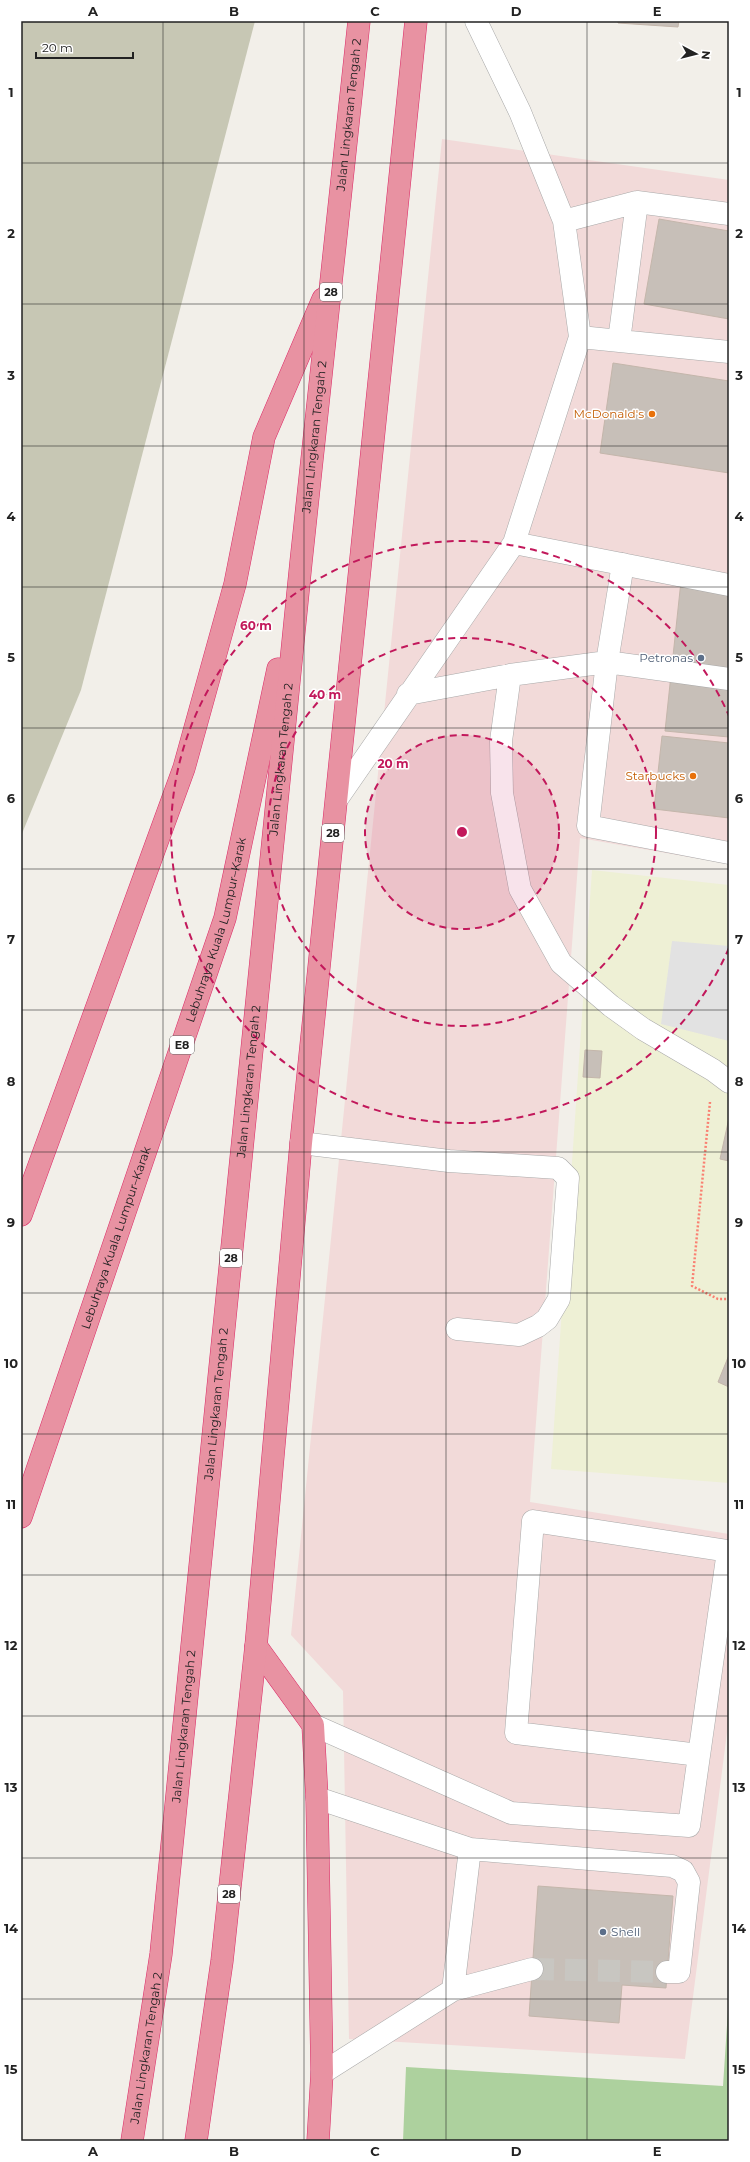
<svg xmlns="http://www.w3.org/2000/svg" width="750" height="2162" font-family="Montserrat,sans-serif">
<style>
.commercial{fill:#f2dad9}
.construction{fill:#c7c7b4}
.farmland{fill:#eef0d5}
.forest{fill:#add19e}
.parking{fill:#e2e2e2}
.building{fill:#c7bfb8;stroke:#c4b6ab}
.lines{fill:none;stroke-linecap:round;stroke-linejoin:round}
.minor-tunnel{stroke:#c8c6c1;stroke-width:22;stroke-dasharray:22 11;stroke-linecap:butt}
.minor-casing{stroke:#a9a9a9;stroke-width:23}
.highway-casing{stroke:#dc2a67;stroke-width:23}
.path{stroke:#fa8072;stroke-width:2.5;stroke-dasharray:2 2;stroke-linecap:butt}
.minor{stroke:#fff;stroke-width:22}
.highway{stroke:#e892a2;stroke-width:22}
.grid{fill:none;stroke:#222;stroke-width:1;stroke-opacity:0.55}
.ring{fill:none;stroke:#c2185b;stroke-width:2;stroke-dasharray:7 5}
.food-dot{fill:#e8710a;stroke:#fff;stroke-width:1.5}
.service-dot{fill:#5c6f8a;stroke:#fff;stroke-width:1.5}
.labels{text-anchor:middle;stroke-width:3;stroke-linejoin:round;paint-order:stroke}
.shield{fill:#fff;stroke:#646464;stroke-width:1}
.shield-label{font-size:11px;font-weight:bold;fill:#222}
.street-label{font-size:12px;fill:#222;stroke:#fff}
.food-label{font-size:12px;fill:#c56008;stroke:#fff;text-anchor:end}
.service-label{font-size:12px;fill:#4e5e75;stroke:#fff;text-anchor:end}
.centre{fill:#c2185b;stroke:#fff;stroke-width:2}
.ring-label{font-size:12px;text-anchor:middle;font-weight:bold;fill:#c2185b;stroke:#fff;stroke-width:3;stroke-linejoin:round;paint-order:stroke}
.neatline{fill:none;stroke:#222;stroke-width:1.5}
.grid-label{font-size:13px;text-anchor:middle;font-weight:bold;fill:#222}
</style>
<rect width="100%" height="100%" fill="#f2efe9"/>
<path class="commercial" d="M442,139L729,180V864L580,838L530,1502L729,1534V1717L685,2059L349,2039L343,1691L291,1635Z"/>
<path class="construction" d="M21,21H255L81,690L21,836Z"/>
<path class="farmland" d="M592,870L729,885V1483L551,1469Z"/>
<path class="forest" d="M729,1995V2141H403L406,2067L723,2086Z"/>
<path class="parking" d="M672,941L729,946V1041L661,1024Z"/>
<path class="building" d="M618,21H679L678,27L618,23Z
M659,219L729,231V319L644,304Z
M613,363L729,381V473L600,453Z
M681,581L729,586V737L665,731Z
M662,736L729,743V818L654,809Z
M585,1050L602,1051L600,1078L583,1077Z
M729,1118V1161L720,1159Z
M729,1355V1387L718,1382Z
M538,1886L673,1896L666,1988L622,1985L619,2023L529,2016Z"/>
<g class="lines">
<path class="minor-tunnel" d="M532,1969L667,1972"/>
<defs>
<path id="minor" d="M564,221L637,202L729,214
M580,337L729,352
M619,341L637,202
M514,543L729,585
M623,564L607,662L588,826L729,853
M510,675L501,741L502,793L520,889L561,963L611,1006L643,1029L713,1070L729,1082
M408,694L510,675L607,662L729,679
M337,799L514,543L580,337L564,221L520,112L476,21
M301,1143L449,1161L558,1168L568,1178L559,1299L547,1319L538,1326L519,1335L457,1329
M313,1725L511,1813L689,1826L728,1551L533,1521L516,1733L699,1755
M317,1798L470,1849L672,1866L683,1871L689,1882L679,1972H667
M453,1990L470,1849
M322,2073L453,1990L532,1969"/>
<g id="highway">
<path d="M21,1215L184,768L235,584L264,437L323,299"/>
<path id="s1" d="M21,1517L225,918L278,669"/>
<path d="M256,1646L313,1725L317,1798L322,2073L318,2141"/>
<path id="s2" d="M132,2141L161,1954L301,562L359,21"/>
<path d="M196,2141L222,1961L256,1646L301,1143L416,21"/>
</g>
</defs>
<use href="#minor" class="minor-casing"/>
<use href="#highway" class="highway-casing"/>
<path class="path" d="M710,1102L692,1286L718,1299H729"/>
<use href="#minor" class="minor"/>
<use href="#highway" class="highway"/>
</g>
<path class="grid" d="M163,21V2141M304,21V2141M446,21V2141M587,21V2141M21,163H729M21,304H729M21,446H729M21,587H729M21,728H729M21,869H729M21,1010H729M21,1152H729M21,1293H729M21,1434H729M21,1575H729M21,1716H729M21,1858H729M21,1999H729"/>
<circle cx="462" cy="832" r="97" fill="#c2185b" fill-opacity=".12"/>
<g class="ring">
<circle cx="462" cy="832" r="97"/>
<circle cx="462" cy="832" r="194"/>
<path d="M729 948A291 291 0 1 1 729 716"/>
</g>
<g class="food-dot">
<circle cx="652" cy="414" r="4"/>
<circle cx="693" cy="776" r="4"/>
</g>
<g class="service-dot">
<circle cx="701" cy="658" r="4"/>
<circle cx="603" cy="1932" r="4"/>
</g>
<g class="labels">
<g class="shield">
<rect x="320" y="283" width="22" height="18" rx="3"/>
<rect x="322" y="824" width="22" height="18" rx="3"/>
<rect x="170" y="1036" width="24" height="18" rx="3"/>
<rect x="220" y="1249" width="22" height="18" rx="3"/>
<rect x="218" y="1885" width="22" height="18" rx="3"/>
</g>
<g class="shield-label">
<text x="331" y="296">28</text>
<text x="333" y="837">28</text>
<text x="182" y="1049">E8</text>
<text x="231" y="1262">28</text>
<text x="229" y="1898">28</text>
</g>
<g class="street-label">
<text dy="4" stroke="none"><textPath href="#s2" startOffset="2038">Jalan Lingkaran Tengah 2</textPath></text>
<text dy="4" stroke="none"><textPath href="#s2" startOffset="1714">Jalan Lingkaran Tengah 2</textPath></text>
<text dy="4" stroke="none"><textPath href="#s2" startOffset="1390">Jalan Lingkaran Tengah 2</textPath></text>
<text dy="4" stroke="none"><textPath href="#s1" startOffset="619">Lebuhraya Kuala Lumpur–Karak</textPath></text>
<text dy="4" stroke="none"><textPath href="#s2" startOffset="1066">Jalan Lingkaran Tengah 2</textPath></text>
<text dy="4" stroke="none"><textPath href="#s1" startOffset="295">Lebuhraya Kuala Lumpur–Karak</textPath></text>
<text dy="4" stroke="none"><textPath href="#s2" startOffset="742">Jalan Lingkaran Tengah 2</textPath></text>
<text dy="4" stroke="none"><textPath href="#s2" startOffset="418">Jalan Lingkaran Tengah 2</textPath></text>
<text dy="4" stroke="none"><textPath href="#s2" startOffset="94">Jalan Lingkaran Tengah 2</textPath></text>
</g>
<g class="food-label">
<text x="644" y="418">McDonald's</text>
<text x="685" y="780">Starbucks</text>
</g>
<g class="service-label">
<text x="693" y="662">Petronas</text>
<text x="611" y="1936" text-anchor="start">Shell</text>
</g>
</g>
<circle cx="462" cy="832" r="6" class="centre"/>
<g class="ring-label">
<text x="256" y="630">60 m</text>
<text x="325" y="699">40 m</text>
<text x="393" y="768">20 m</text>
</g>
<rect width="750" height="2162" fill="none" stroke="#ffffff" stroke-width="44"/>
<g transform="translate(696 54) rotate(97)" stroke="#ffffff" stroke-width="3" paint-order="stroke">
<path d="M0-3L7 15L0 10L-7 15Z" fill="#222222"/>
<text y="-6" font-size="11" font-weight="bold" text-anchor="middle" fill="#222222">N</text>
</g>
<path d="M36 52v6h97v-6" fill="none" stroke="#222222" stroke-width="2"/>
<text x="42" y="52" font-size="12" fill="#222222" stroke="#ffffff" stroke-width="3" paint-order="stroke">20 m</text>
<rect x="22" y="22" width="706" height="2118" class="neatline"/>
<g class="grid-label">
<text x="93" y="16">A</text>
<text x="234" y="16">B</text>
<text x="375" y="16">C</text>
<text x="516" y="16">D</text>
<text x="657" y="16">E</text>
<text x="11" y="97">1</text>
<text x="739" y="97">1</text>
<text x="11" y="238">2</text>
<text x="739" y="238">2</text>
<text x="11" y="380">3</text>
<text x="739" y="380">3</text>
<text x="11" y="521">4</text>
<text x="739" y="521">4</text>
<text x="11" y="662">5</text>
<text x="739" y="662">5</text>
<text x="11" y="803">6</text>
<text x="739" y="803">6</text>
<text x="11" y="944">7</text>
<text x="739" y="944">7</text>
<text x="11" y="1086">8</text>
<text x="739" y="1086">8</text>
<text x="11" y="1227">9</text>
<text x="739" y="1227">9</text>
<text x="11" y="1368">10</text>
<text x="739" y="1368">10</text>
<text x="11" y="1509">11</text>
<text x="739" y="1509">11</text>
<text x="11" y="1650">12</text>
<text x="739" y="1650">12</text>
<text x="11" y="1792">13</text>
<text x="739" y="1792">13</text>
<text x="11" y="1933">14</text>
<text x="739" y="1933">14</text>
<text x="11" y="2074">15</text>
<text x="739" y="2074">15</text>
<text x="93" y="2156">A</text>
<text x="234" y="2156">B</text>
<text x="375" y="2156">C</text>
<text x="516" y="2156">D</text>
<text x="657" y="2156">E</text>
</g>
</svg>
